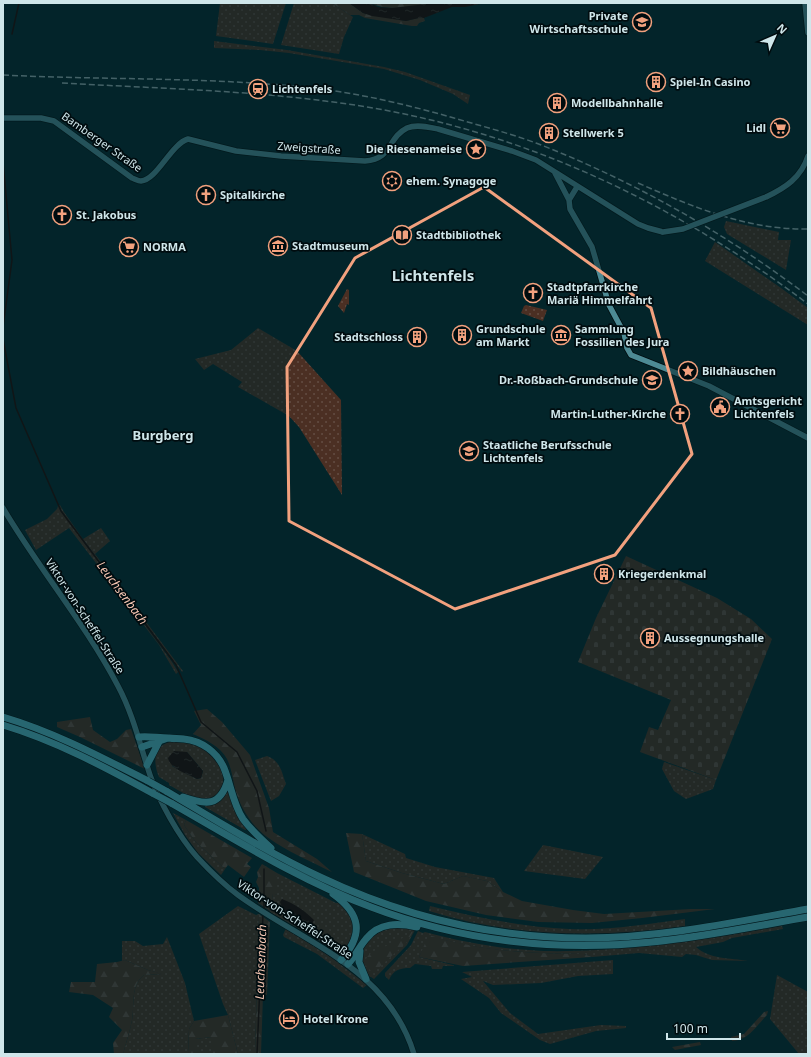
<svg xmlns="http://www.w3.org/2000/svg" width="811" height="1057" font-family="'Noto Sans',sans-serif">
<style>
.green{fill:url(#green-dots);fill-rule:evenodd}
.forest{fill:url(#forest-firs)}
.cemetery{fill:url(#cemetery-stones)}
.water{fill:url(#water-ripples)}
.lines{fill:none;stroke-linecap:round;stroke-linejoin:round}
.stream{stroke:#200400;stroke-width:1.5}
.secondary-casing{stroke:#000d10;stroke-width:7}
.highway-casing{stroke:#000d10;stroke-width:8}
.secondary{stroke:#4d8a94;stroke-width:5.5}
.highway{stroke:#53b6c6;stroke-width:7}
.rail{stroke:#92acb1;stroke-width:1.5;stroke-dasharray:6 3;stroke-linecap:butt}
.secondary-bridge-casing{stroke:#000d10;stroke-width:7;stroke-linecap:butt}
.highway-bridge-casing{stroke:#000d10;stroke-width:8;stroke-linecap:butt}
.secondary-bridge{stroke:#4d8a94;stroke-width:5.5}
.highway-bridge{stroke:#53b6c6;stroke-width:7}
.marked{fill:none;stroke:#f2a17e;stroke-width:3;stroke-linejoin:round}
.labels{text-anchor:middle;stroke-width:3.5;stroke-linejoin:round;paint-order:stroke}
.poi-label{font-size:11px;font-weight:bold;fill:#cfe6ea;stroke:#000c0f;text-anchor:start}
.street-label{font-size:11px;fill:#cfe6ea;stroke:#000c0f}
.water-label{font-size:12px;font-style:italic;fill:#f5c6b3;stroke:#000c0f}
.quarter-label{font-size:13px;font-weight:bold;fill:#cfe6ea;stroke:#000c0f}
.district-label{font-size:15px;font-weight:bold;fill:#cfe6ea;stroke:#000c0f}
</style>
<defs>
<pattern id="green-dots" width="8" height="8" patternUnits="userSpaceOnUse"><rect width="8" height="8" fill="#4b2f23"/><path d="M2 2h.1M6 6h.1" fill="none" stroke="#644d43" stroke-width="1.8" stroke-linecap="round"/></pattern>
<pattern id="forest-firs" width="22" height="20" patternUnits="userSpaceOnUse"><rect width="22" height="20" fill="#4b2f23"/><path d="M5 1l3.5 6h-7zM16 11l3.5 6h-7z" fill="#644d43"/></pattern>
<pattern id="cemetery-stones" width="16" height="16" patternUnits="userSpaceOnUse"><rect width="16" height="16" fill="#4b2f23"/><path d="M2 7V4a2 2 0 0 1 4 0v3zM10 15v-3a2 2 0 0 1 4 0v3z" fill="#644d43"/></pattern>
<pattern id="water-ripples" width="26" height="14" patternUnits="userSpaceOnUse"><rect width="26" height="14" fill="#200400"/><path d="M2 4q2-2 4 0t4 0M15 11q2-2 4 0t4 0" fill="none" stroke="#3f2925"/></pattern>
</defs>
<rect width="100%" height="100%" fill="#03252a"/>
<path class="green" d="M220,3H286L273,44L216,36Z
M294,3H332L353,17L344,37L339,54L281,45Z
M214,41L287,50L384,67L405,72L470,95L468,104L453,94L420,80L384,69L289,53L260,50L214,48Z
M726,221L779,232L778,240H791L786,270L727,234L724,227Z
M715,242L781,288L808,308V325L705,261Z
M347,289L349,290V305L347,304L344,313L338,306Z
M526,305L547,310L543,321L521,313L524,306Z
M258,328L297,351L341,400L342,495L299,427L289,416L238,387L242,382L213,364L204,370L195,359L231,350Z
M59,505H60L64,512L83,539L101,528L110,541L95,554L183,671L182,672L62,511Z
M58,506L172,662L178,672L176,674L159,645L69,528L36,550L25,530L47,519L57,509Z
M170,742C181,742 191,742 200,747C217,755 232,779 217,795C214,798 207,801 203,800C191,799 180,791 169,785V783L159,777C153,763 153,746 170,742ZM187,752L203,771L201,778L197,779L172,766Z
M267,756C280,760 282,773 286,784L279,796L271,801L255,760Z
M664,762L716,780L713,789L686,799L674,791L662,769Z
M227,790L246,829L245,830L205,807V805Z
M173,813L186,820L184,825L195,841L225,869L221,875L198,853L185,835Z
M362,834L405,854L406,858L435,867L494,878L503,892L487,881L463,876L444,884L402,873L366,861Z
M543,845L603,857L585,879L524,871Z
M277,873L336,903H340C357,924 356,924 347,949L341,952L334,949L270,912L273,893L277,895Z
M238,906L256,915L259,914L255,1054H238L228,1015L223,1004L199,934Z
M430,906C476,917 521,927 569,929C608,931 646,924 685,919V926C599,938 512,937 429,911Z
M782,926L783,929L732,938L723,942L696,947C709,959 730,958 748,961L712,960L696,955L686,954L682,957L639,953L592,957L584,954C534,954 477,951 430,936L419,957L453,965L454,966H443L442,969H432L431,966L415,964L410,968C400,968 393,970 389,980L385,976V973L411,945L418,931L423,933L425,932C459,941 494,948 529,950C551,952 574,951 596,950C659,947 720,937 782,926Z
M395,927L415,930L407,945L374,979L371,977H370C352,950 368,933 395,927Z
M286,928L332,958L367,985L363,988L317,954L284,937L283,935Z
M167,937L185,983L194,1021L189,1029L188,1054H123C126,1043 130,1031 132,1020C135,1004 130,986 144,975L162,974L148,970L125,960L122,961V941H135L143,946L163,944Z
M613,960V974L578,976L541,983L493,985L483,981L510,1013L538,1034L601,1025L626,1026V1028L596,1031L550,1044L540,1040L501,1013L489,998L461,979L472,977L462,972Z
M777,975L808,992V1054H799L770,1019Z
M212,1037V1054H195V1039Z"/>
<path class="forest" d="M332,3H349L363,13L406,21L422,17L424,18L425,21L419,23L417,26H412L365,18L359,15H350Z
M370,3H434C414,7 389,12 370,3Z
M207,709L222,722L250,755L269,808L273,832L317,859L332,872C310,861 272,845 256,827C247,817 240,805 236,792C233,782 232,769 227,759C220,746 206,740 193,734L201,725L194,711Z
M90,717L93,730L110,742L117,739L126,730L131,729L145,769L80,737L57,727V722Z
M186,820L252,858L247,864L251,867L244,877L228,865L225,869L195,841L184,825Z
M346,833L362,834L366,861L402,873L444,884L463,876L487,881L503,892L522,901L573,910L604,914L691,909H715L642,918L592,923L538,922L486,915L426,901L354,872Z
M262,864L277,873V895L273,894L270,911L258,903L259,888L256,882L258,877L257,872Z
M259,914L270,922L267,995H263L261,1054H255Z
M414,930L407,942L373,973L364,964C369,948 382,949 395,942C402,939 408,934 414,930Z
M429,935C477,951 534,954 584,954L592,957L463,966L419,957Z
M125,960L148,970L164,974L144,975C130,986 135,1004 132,1020C130,1031 126,1043 123,1054H114L113,1043L122,1030L109,1017L113,1008L93,995L69,992L71,982H95L97,964L117,962Z
M768,1011L767,1015C756,1026 749,1040 732,1041L731,1037L744,1034L764,1012Z
M228,1015L238,1054H212V1037L195,1039V1054H188L189,1029L194,1021Z
M700,1042L701,1045L675,1050L672,1047Z"/>
<path class="cemetery" d="M626,556L717,598L751,619L772,639L716,780L640,752L649,727L658,730L671,700L578,662L596,618Z"/>
<path class="water" d="M349,3H370L378,7L392,8L434,3H485L465,7H452L424,18H419L406,21L372,16L363,13Z
M174,751L187,752L203,771L201,778L197,779C188,774 170,769 168,758Z
M282,899C295,904 304,910 314,920L312,924L298,920L283,910L280,902Z"/>
<g class="lines">
<path class="stream" d="M12,34L19,3
M3,162L12,260L3,327
M3,339L16,408L61,511L176,665L201,722L237,752L257,791L266,831
M264,910V869
M257,1054L263,914"/>
<defs>
<path id="secondary" d="M805,3L808,33
M3,118H41L54,121L132,178C135,179 138,181 141,181C157,180 171,144 188,139L236,151L281,156L365,161C393,159 387,138 407,128C416,124 429,127 438,129L512,151L536,160L638,224L648,228L663,232
M555,173L569,200
M577,187L569,200L570,209L592,247L609,305L624,333L627,348L631,355L709,386L808,438
M766,197C785,188 801,178 808,156
M3,508C39,569 85,623 118,686C133,714 140,745 150,775C159,801 179,837 197,857C210,871 223,884 238,895C304,943 388,968 414,1054"/>
<path id="highway" d="M3,717C54,732 101,757 148,781
M3,725C56,741 105,767 154,794
M139,737C150,736 158,738 169,738C174,739 179,738 184,739C202,741 217,752 224,768C231,785 233,804 243,819C251,830 261,839 271,848
M142,747L168,738
M147,765L159,742
M166,791C217,821 267,852 320,877C404,917 494,938 586,938C661,938 735,922 808,909
M183,797C206,805 220,807 228,780
M171,803C236,840 301,881 371,907C460,941 557,952 652,942C704,937 756,926 808,917
M333,894C361,914 364,934 341,960
M360,951L359,962L366,979
M348,964C355,957 359,947 366,939C379,922 399,923 417,927"/>
</defs>
<use href="#secondary" class="secondary-casing"/>
<use href="#highway" class="highway-casing"/>
<use href="#secondary" class="secondary"/>
<use href="#highway" class="highway"/>
<path class="rail" d="M3,75C103,80 203,77 303,87C354,92 405,104 454,118C481,126 509,133 536,143C634,181 725,233 808,296
M62,83C149,88 238,90 325,101C504,122 665,196 808,304
M638,183C693,207 747,230 808,229"/>
<defs>
<path id="secondary-bridge" d="M663,232L683,229L766,197"/>
<path id="highway-bridge" d="M148,781L166,791
M154,794L171,803"/>
</defs>
<use href="#secondary-bridge" class="secondary-bridge-casing"/>
<use href="#highway-bridge" class="highway-bridge-casing"/>
<use href="#secondary-bridge" class="secondary-bridge"/>
<use href="#highway-bridge" class="highway-bridge"/>
</g>
<path d="M0 0H811V1057H0ZM484,187L651,308L692,454L615,555L455,609L289,521L287,367L355,258Z" fill="#03252a" fill-opacity=".55" fill-rule="evenodd"/>
<path class="marked" d="M484,187L651,308L692,454L615,555L455,609L289,521L287,367L355,258Z"/>
<defs>
<symbol id="school-ring" viewBox="-11 -11 22 22"><circle r="9.5" fill="#000c0f" stroke="#f2a17e" stroke-width="1.5"/><path d="M0-5L7-2L0 1L-7-2ZM-4 1L0 2.5L4 1V4Q0 6-4 4Z" fill="#f2a17e"/></symbol>
<symbol id="building-ring" viewBox="-11 -11 22 22"><circle r="9.5" fill="#000c0f" stroke="#f2a17e" stroke-width="1.5"/><path d="M-4-6H4V6H1V3H-1V6H-4ZM-2.5-4.3h1.7v1.8h-1.7ZM.8-4.3h1.7v1.8H.8ZM-2.5-1h1.7V.8h-1.7ZM.8-1h1.7V.8H.8Z" fill="#f2a17e"/></symbol>
<symbol id="station-ring" viewBox="-11 -11 22 22"><circle r="9.5" fill="#000c0f" stroke="#f2a17e" stroke-width="1.5"/><path d="M-3-6H3Q5-6 5-4V2Q5 4 3 4L4.5 6H3L1.5 4h-3L-3 6H-4.5L-3 4Q-5 4-5 2V-4Q-5-6-3-6ZM-3.5-4v3h7v-3ZM-3.5 1v1.5H-2V1ZM2 1v1.5H3.5V1Z" fill="#f2a17e"/></symbol>
<symbol id="supermarket-ring" viewBox="-11 -11 22 22"><circle r="9.5" fill="#000c0f" stroke="#f2a17e" stroke-width="1.5"/><path d="M-6-5.5h2.5l.6 2H6L4.5 2H-2.5L-4.4-4H-6ZM-1.5 3.2a1.3 1.3 0 1 0 .1 0ZM3 3.2a1.3 1.3 0 1 0 .1 0Z" fill="#f2a17e"/></symbol>
<symbol id="sight-ring" viewBox="-11 -11 22 22"><circle r="9.5" fill="#000c0f" stroke="#f2a17e" stroke-width="1.5"/><path d="M0-6L1.8-2.2L6-1.7L2.9 1.2L3.7 5.4L0 3.3L-3.7 5.4L-2.9 1.2L-6-1.7L-1.8-2.2Z" fill="#f2a17e"/></symbol>
<symbol id="synagogue-ring" viewBox="-11 -11 22 22"><circle r="9.5" fill="#000c0f" stroke="#f2a17e" stroke-width="1.5"/><path d="M0-6.5L5.6 3.2H-5.6ZM0 6.5L5.6-3.2H-5.6Z" fill="#f2a17e"/></symbol>
<symbol id="church-ring" viewBox="-11 -11 22 22"><circle r="9.5" fill="#000c0f" stroke="#f2a17e" stroke-width="1.5"/><path d="M-1.2-6h2.4v3.5h3.3v2.4h-3.3V6h-2.4V-.1h-3.3v-2.4h3.3Z" fill="#f2a17e"/></symbol>
<symbol id="library-ring" viewBox="-11 -11 22 22"><circle r="9.5" fill="#000c0f" stroke="#f2a17e" stroke-width="1.5"/><path d="M-6-4Q-3-5.5-.7-3.5V5Q-3 3-6 4ZM6-4Q3-5.5 .7-3.5V5Q3 3 6 4Z" fill="#f2a17e"/></symbol>
<symbol id="museum-ring" viewBox="-11 -11 22 22"><circle r="9.5" fill="#000c0f" stroke="#f2a17e" stroke-width="1.5"/><path d="M0-6L6-3V-2H-6V-3ZM-5-1h2V3h-2ZM-1-1h2V3h-2ZM3-1h2V3H3ZM-6 4H6V6H-6Z" fill="#f2a17e"/></symbol>
<symbol id="civic-ring" viewBox="-11 -11 22 22"><circle r="9.5" fill="#000c0f" stroke="#f2a17e" stroke-width="1.5"/><path d="M-.6-6.5H3V-4.5H.6V-3L4-1V1h2V6H-6V1h2V-1L-.6-3ZM-1.2 2.5V6h2.4V2.5Z" fill="#f2a17e"/></symbol>
<symbol id="hotel-ring" viewBox="-11 -11 22 22"><circle r="9.5" fill="#000c0f" stroke="#f2a17e" stroke-width="1.5"/><path d="M-6-4.5h1.5V1H6V5H4.5V3h-9V5H-6ZM-4 0a1.8 1.8 0 1 1 3.6 0ZM.5 0V-2.5h3Q6-2.5 6 0Z" fill="#f2a17e"/></symbol>
</defs>
<g fill-rule="evenodd">
<use href="#school-ring" x="631" y="11" width="22" height="22"/>
<use href="#building-ring" x="645" y="71" width="22" height="22"/>
<use href="#station-ring" x="247" y="78" width="22" height="22"/>
<use href="#building-ring" x="546" y="92" width="22" height="22"/>
<use href="#supermarket-ring" x="769" y="117" width="22" height="22"/>
<use href="#building-ring" x="538" y="122" width="22" height="22"/>
<use href="#sight-ring" x="465" y="138" width="22" height="22"/>
<use href="#synagogue-ring" x="381" y="170" width="22" height="22"/>
<use href="#church-ring" x="195" y="184" width="22" height="22"/>
<use href="#church-ring" x="51" y="204" width="22" height="22"/>
<use href="#library-ring" x="391" y="224" width="22" height="22"/>
<use href="#museum-ring" x="267" y="235" width="22" height="22"/>
<use href="#supermarket-ring" x="118" y="236" width="22" height="22"/>
<use href="#church-ring" x="522" y="282" width="22" height="22"/>
<use href="#building-ring" x="451" y="324" width="22" height="22"/>
<use href="#museum-ring" x="550" y="324" width="22" height="22"/>
<use href="#building-ring" x="406" y="326" width="22" height="22"/>
<use href="#sight-ring" x="677" y="360" width="22" height="22"/>
<use href="#school-ring" x="641" y="369" width="22" height="22"/>
<use href="#civic-ring" x="709" y="396" width="22" height="22"/>
<use href="#church-ring" x="669" y="403" width="22" height="22"/>
<use href="#school-ring" x="458" y="440" width="22" height="22"/>
<use href="#building-ring" x="593" y="563" width="22" height="22"/>
<use href="#building-ring" x="639" y="627" width="22" height="22"/>
<use href="#hotel-ring" x="278" y="1008" width="22" height="22"/>
</g>
<g class="labels">
<g class="poi-label">
<text x="628" y="20" text-anchor="end">Private<tspan x="628" dy="13">Wirtschaftsschule</tspan></text>
<text x="670" y="86">Spiel-In Casino</text>
<text x="272" y="93">Lichtenfels</text>
<text x="571" y="107">Modellbahnhalle</text>
<text x="766" y="132" text-anchor="end">Lidl</text>
<text x="563" y="137">Stellwerk 5</text>
<text x="462" y="153" text-anchor="end">Die Riesenameise</text>
<text x="406" y="185">ehem. Synagoge</text>
<text x="220" y="199">Spitalkirche</text>
<text x="76" y="219">St. Jakobus</text>
<text x="416" y="239">Stadtbibliothek</text>
<text x="292" y="250">Stadtmuseum</text>
<text x="143" y="251">NORMA</text>
<text x="547" y="291">Stadtpfarrkirche<tspan x="547" dy="13">Mariä Himmelfahrt</tspan></text>
<text x="476" y="333">Grundschule<tspan x="476" dy="13">am Markt</tspan></text>
<text x="575" y="333">Sammlung<tspan x="575" dy="13">Fossilien des Jura</tspan></text>
<text x="403" y="341" text-anchor="end">Stadtschloss</text>
<text x="702" y="375">Bildhäuschen</text>
<text x="638" y="384" text-anchor="end">Dr.-Roßbach-Grundschule</text>
<text x="734" y="405">Amtsgericht<tspan x="734" dy="13">Lichtenfels</tspan></text>
<text x="666" y="418" text-anchor="end">Martin-Luther-Kirche</text>
<text x="483" y="449">Staatliche Berufsschule<tspan x="483" dy="13">Lichtenfels</tspan></text>
<text x="618" y="578">Kriegerdenkmal</text>
<text x="664" y="642">Aussegnungshalle</text>
<text x="303" y="1023">Hotel Krone</text>
</g>
<g class="street-label">
<text transform="translate(102 142) rotate(35)" y="4">Bamberger Straße</text>
<text transform="translate(309 148) rotate(4)" y="4">Zweigstraße</text>
<text transform="translate(85 616) rotate(57)" y="4">Viktor-von-Scheffel-Straße</text>
<text transform="translate(295 919) rotate(33)" y="4">Viktor-von-Scheffel-Straße</text>
</g>
<g class="water-label">
<text transform="translate(122 593) rotate(53)" y="4">Leuchsenbach</text>
<text transform="translate(261 962) rotate(-88)" y="4">Leuchsenbach</text>
</g>
<g class="quarter-label">
<text x="163" y="440">Burgberg</text>
</g>
<g class="district-label">
<text x="433" y="281">Lichtenfels</text>
</g>
</g>
<rect width="811" height="1057" fill="none" stroke="#cfe6ea" stroke-width="8"/>
<g transform="translate(775 36) rotate(45)" stroke="#000c0f" stroke-width="3" paint-order="stroke">
<path d="M0-3L7 15L0 10L-7 15Z" fill="#cfe6ea"/>
<text y="-6" font-size="11" font-weight="bold" text-anchor="middle" fill="#cfe6ea">N</text>
</g>
<path d="M667 1033v6h73v-6" fill="none" stroke="#cfe6ea" stroke-width="2"/>
<text x="673" y="1033" font-size="12" fill="#cfe6ea" stroke="#000c0f" stroke-width="3" paint-order="stroke">100 m</text>
</svg>
